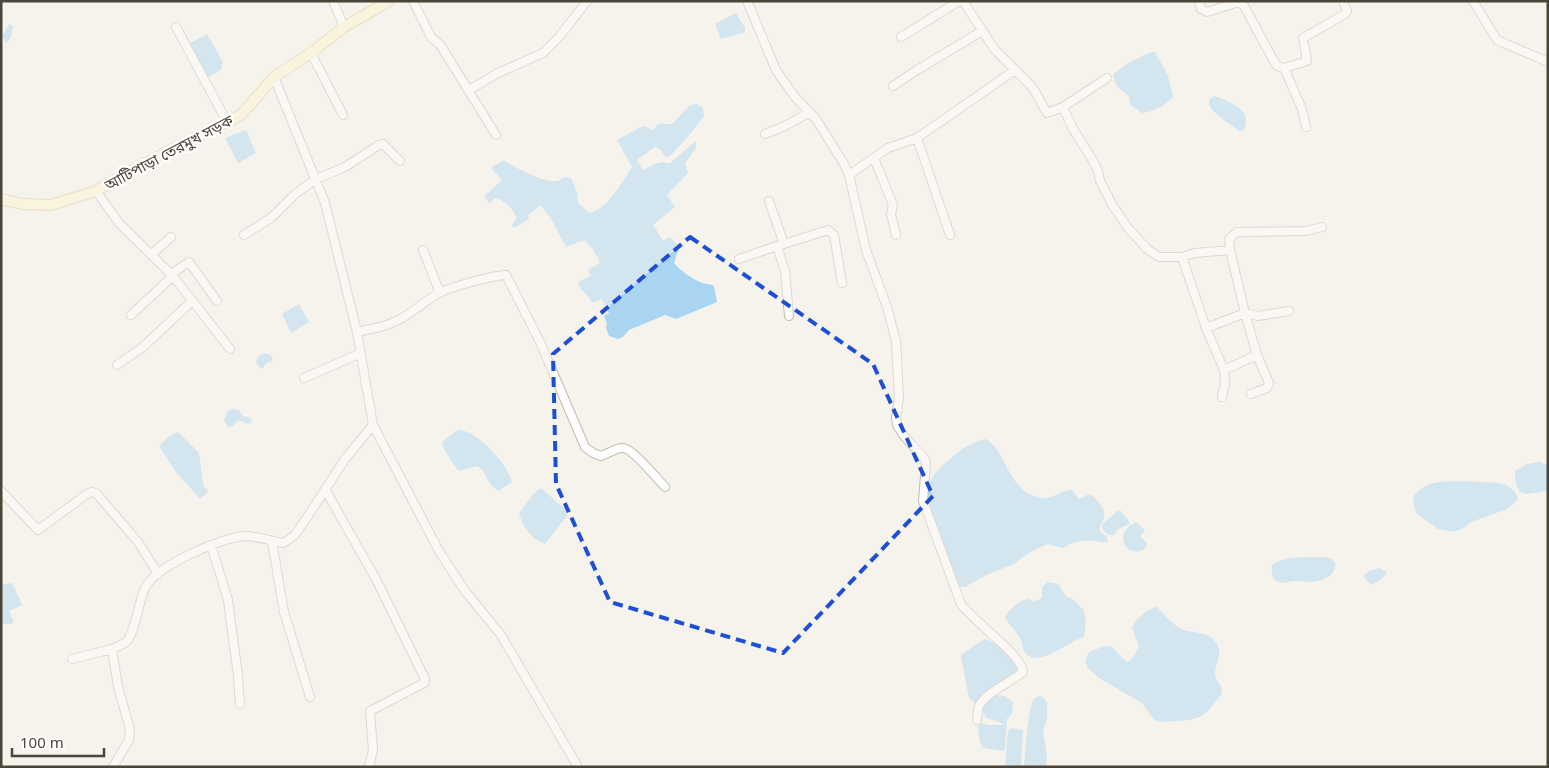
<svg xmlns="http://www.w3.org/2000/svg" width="1549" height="768" font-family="'Noto Sans','Noto Sans Bengali',sans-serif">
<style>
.water{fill:#a9d4f2}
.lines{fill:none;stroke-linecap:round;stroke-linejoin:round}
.street-casing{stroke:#c2bbae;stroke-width:10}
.secondary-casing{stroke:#d6c79b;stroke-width:12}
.street{stroke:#fff;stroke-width:8}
.secondary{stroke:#fff3cd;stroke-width:10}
.marked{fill:none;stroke:#1d4ed8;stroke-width:4;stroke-dasharray:10 6;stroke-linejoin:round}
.labels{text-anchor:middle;stroke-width:5;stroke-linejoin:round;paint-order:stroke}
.street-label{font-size:15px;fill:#4b4439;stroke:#fff}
</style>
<rect width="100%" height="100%" fill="#f6f3ec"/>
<path class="water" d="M736,13L745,28V32L721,39L715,24Z
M9,24L13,26L11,37L6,43L2,36Z
M207,34L223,62L221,70L208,77L189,44Z
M1152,52H1155L1168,76L1173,97C1166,105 1153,112 1142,113L1131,105L1129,97L1116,85L1113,74L1130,62Z
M1215,96C1219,97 1222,99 1227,101C1240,108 1250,112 1244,130L1240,131C1233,126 1194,103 1215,96Z
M697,104L703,108L704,116L686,139L670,156L666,157L660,149L655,147L637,160L643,170C652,166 660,159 669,164L696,141V148L685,163L688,173L667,195L675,207L653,225L663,240L670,237L679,247L674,263C681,271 692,279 702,283C706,284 710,284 714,286L717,302L676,319L665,315L629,330L623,337L618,339L609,336L606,328L607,324L604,316L609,313L602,299L592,303C589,294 580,292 578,282L591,276L588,270L600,263L593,249L584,240L566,247L550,217L540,205L528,215L529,219L514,228L512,225L517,218C512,209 506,200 495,198L490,203L484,197L502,180L491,168L504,160C513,167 546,184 558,181C560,180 562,178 565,177L571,178L577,192L578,203L589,213C606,211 623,181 632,167L617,140L643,126L653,130L658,124H672L690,105Z
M246,130L256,153L238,163L225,138Z
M299,304L309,322L291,333L282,314Z
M264,353L271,355L273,361L266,363L264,367L262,369L258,366L256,361L259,356Z
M232,409L239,410L243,416L251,418L252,422L249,424L238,420L232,427L227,426L224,420L227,412Z
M458,430C476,429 509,466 512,482L498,491L490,484L482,469L476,466L459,471L453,464L442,445L444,440Z
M178,432L199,453L203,484L208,492L200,499L176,472L159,446L168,437Z
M986,439C1008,453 1008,493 1042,498C1053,499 1062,490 1072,490L1079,499L1089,494C1097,498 1106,509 1104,518C1103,522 1100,526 1099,530L1107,537L1108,542C1103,543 1101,542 1096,541C1084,540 1073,541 1063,548L1048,544L1030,552L1014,564L986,575L965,587H960L956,585C946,557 925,514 929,486C931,475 942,465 950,459C961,449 972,442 986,439Z
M1540,462L1548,466L1547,491L1525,494L1520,492L1515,481V471L1527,464Z
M1471,481C1488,484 1512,478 1518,499L1507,509L1469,523L1466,527L1454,532L1438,529L1417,514L1415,510L1413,498C1425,477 1450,482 1471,481Z
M541,488L568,512L566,517L545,544C530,539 524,527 519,514L533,494Z
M1120,510L1129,521V524L1118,529L1114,535H1108L1103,530L1102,525L1117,511Z
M1136,522L1145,530L1140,537L1146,542L1147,546C1134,563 1107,537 1136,522Z
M1322,557L1330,558L1335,562C1337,576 1323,581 1311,582C1306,583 1301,580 1295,581C1289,581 1281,585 1276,581C1271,577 1272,571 1272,565C1285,555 1306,558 1322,557Z
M1379,568L1387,572C1383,578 1377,583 1371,585L1363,576L1371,570Z
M1048,582L1058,584L1066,596L1074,600L1084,611L1086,622L1084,637C1068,641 1036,671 1024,651C1022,648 1023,644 1021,640C1017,632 1009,625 1005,617C1009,610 1020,599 1029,599L1033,602L1042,598V587Z
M12,583L22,605L9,611L14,622L11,624H4L1,619V585Z
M1157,607C1164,614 1173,626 1184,630C1197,634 1211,631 1218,646C1222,655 1215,664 1215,674C1216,680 1219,683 1222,688L1221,695L1208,711L1200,717L1189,720L1164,722L1154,720L1142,703L1099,678L1087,667L1085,662L1089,652C1116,641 1109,647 1127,662L1131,660L1139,647L1132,627C1138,618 1145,609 1157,607Z
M985,639L999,645L1015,659L1020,670L975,703L969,698L961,657L962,654Z
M996,695L1005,696L1013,702L1012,714L1007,719L1005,749L1003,751L983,748L979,739L978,724L981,723L988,725H1004L1000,722L986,718L981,708L986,701Z
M1041,696L1047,702V719L1043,731L1047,756L1046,767H1024C1025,755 1028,707 1034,699C1037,696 1038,697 1041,696Z
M1010,728L1023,730L1021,767H1005L1008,732Z"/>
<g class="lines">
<defs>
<path id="street" d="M333,1L344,27
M413,1L431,37L441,46L496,135
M747,1L776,70L795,97L816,119L844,164L849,175L866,250L887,307L896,341L899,398L896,418L897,425L904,436L924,458L926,463L923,501L961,604C973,621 1023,656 1023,672C1010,683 990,690 980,704C977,708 978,715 977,720
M963,1L995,50L1033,88L1047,113L1063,107L1073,129L1092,159L1098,171L1100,181L1113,206L1128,228L1147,249L1159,257H1182L1195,253L1230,250L1245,313L1258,316L1289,311
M1199,1L1201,9L1207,12L1239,2L1244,6L1275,63L1277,66L1284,68L1302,109L1306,127
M1473,1L1497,40L1548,62
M176,27L227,122
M901,37L959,1
M311,53L343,115
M1284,68L1307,61L1303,38L1345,14L1347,11L1343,1
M274,77L325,203L357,332L373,425L439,551L465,591L501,635L578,767
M893,86L917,70L982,31
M469,90L498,73L543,53L559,37L587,1
M1063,107L1107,78
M765,134L785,126L810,112
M917,138L950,235
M874,158L893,205L891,214L896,235
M849,175L888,148L917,138L1015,70
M96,191L119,223L173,276L230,349
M769,201L784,244L828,230L834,235L842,283
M244,235L271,218L295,194L316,179L345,167L379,145L383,144L400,161
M784,244L777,246L785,271L789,316
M423,250L440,293
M1230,250L1229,239L1237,232L1306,231L1322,227
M152,254L171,237
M1182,257L1206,328L1245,313L1257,355L1269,383L1267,388L1251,394
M739,259L777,246
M171,274L189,262L217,301
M131,315L173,276
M1206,328L1224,370L1257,355
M357,332C370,329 382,328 394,322C411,315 423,302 439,293C448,288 497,274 506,275L540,342L585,447L593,453L601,456C607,454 616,448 622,448C632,447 657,479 665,487
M117,365L143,347L192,301
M304,378L361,353
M1222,397L1225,384L1224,370
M325,489L378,583L425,679L424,683L370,711L373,750L369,767
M1,491L38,530L87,494L92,492L96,493L138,542L158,574
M272,541L284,612L310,697
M211,545L228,600L238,676L240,704
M72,659L112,649
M113,767L129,740L130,729L118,687L112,649C117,647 122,645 126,642C135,634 139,600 145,588C155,566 222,537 245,536C258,536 270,541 283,543L294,536L308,516L345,459L373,425"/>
<path id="secondary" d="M1,199L23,204L51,205L96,191L139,166L241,115L274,77L311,53L344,27L389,1"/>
</defs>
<use href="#street" class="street-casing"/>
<use href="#secondary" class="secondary-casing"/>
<use href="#street" class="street"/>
<use href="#secondary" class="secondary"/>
</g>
<path d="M0 0H1549V768H0ZM690,237L873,364L933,496L783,653L610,602L556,484L553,354Z" fill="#f6f3ec" fill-opacity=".55" fill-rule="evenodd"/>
<path class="marked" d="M690,237L873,364L933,496L783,653L610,602L556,484L553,354Z"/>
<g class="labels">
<g class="street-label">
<text transform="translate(169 153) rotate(-28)" y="5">আটিপাড়া তেরমুখ সড়ক</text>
</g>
</g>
<rect width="1549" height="768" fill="none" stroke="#4b4439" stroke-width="5"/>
<path d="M12 748v8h92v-8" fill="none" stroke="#4b4439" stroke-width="2.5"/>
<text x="20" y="748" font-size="15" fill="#4b4439" stroke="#ffffff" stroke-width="4" paint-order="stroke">100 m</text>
</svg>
